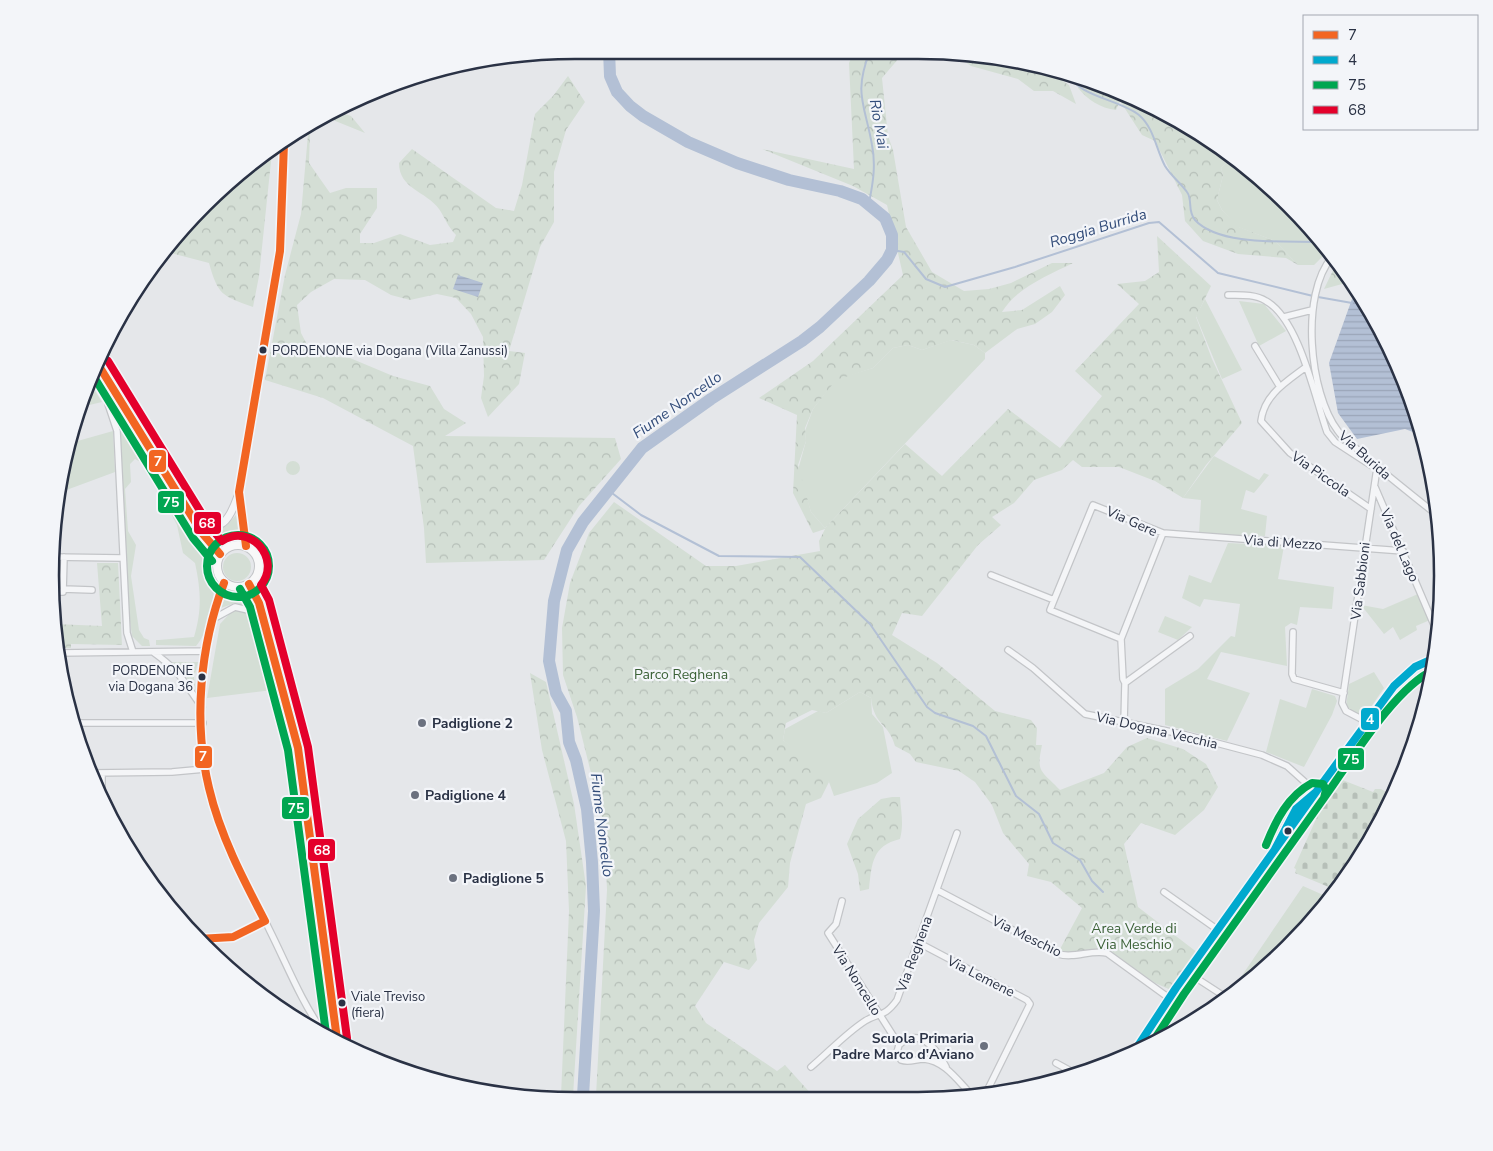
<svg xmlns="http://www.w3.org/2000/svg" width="1493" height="1151" font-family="'Nunito Sans',sans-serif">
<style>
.green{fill:#d4ded5}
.forest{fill:url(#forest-crowns)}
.cemetery{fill:url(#cemetery-stones)}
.water{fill:url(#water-rules)}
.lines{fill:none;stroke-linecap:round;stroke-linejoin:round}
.stream{stroke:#b3c0d5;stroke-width:2}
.river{stroke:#b3c0d5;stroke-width:12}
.minor-casing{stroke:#c3c5c8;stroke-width:8}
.tertiary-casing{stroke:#c3c5c8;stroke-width:9}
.secondary-casing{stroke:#c3c5c8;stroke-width:10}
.minor{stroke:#f4f5f7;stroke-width:5.5}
.tertiary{stroke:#f4f5f7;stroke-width:7}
.secondary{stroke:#f8f8f8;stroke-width:8}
.bus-1-casing{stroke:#f3f5f9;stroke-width:11}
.bus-2-casing{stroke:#f3f5f9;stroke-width:11}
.bus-3-casing{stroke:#f3f5f9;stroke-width:11}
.bus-4-casing{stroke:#f3f5f9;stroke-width:11}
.bus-1{stroke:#f26522;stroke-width:8}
.bus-2{stroke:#00a9ce;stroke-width:8}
.bus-3{stroke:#00a651;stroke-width:8}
.bus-4{stroke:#e4002b;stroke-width:8}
.bus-dot{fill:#2a3245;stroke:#f3f5f9;stroke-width:2}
.poi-dot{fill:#6b717f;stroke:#f3f5f9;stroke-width:2}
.labels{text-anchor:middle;stroke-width:4.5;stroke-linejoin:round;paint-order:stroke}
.bus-label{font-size:13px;fill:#2a3245;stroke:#f3f5f9;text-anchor:start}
.street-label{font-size:14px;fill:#2a3245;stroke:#f3f5f9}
.park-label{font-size:14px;fill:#3b6137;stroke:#f3f5f9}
.poi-label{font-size:14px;font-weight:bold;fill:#2a3245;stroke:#f3f5f9;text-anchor:start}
.water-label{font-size:15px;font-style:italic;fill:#334d7a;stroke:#f3f5f9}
.rim{fill:none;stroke:#2a3245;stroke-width:2.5}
.line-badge{stroke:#f3f5f9;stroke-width:2}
.badge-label{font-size:14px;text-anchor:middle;font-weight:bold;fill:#fff}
</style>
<defs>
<pattern id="forest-crowns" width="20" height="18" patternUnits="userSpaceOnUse" patternTransform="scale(1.25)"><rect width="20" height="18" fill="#d4ded5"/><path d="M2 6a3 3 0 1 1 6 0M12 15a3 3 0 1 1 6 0" fill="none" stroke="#b6bfb8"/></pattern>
<pattern id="cemetery-stones" width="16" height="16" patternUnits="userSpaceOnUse" patternTransform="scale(1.25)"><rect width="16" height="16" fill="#d4ded5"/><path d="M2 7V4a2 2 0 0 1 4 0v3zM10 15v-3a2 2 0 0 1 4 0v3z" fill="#b6bfb8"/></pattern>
<pattern id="water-rules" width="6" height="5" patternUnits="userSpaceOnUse" patternTransform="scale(1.25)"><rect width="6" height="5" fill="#b3c0d5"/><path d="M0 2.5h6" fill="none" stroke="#9aa5b8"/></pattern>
</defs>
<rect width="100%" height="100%" fill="#e5e7ea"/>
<path class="green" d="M1233,156L1289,204L1328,251L1314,265H1298L1275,241L1238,227L1222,210L1217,200L1223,175L1221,168Z
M1205,299L1242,370L1222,379L1196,316Z
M1239,301L1264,304L1286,331L1259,346Z
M951,340L974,345L985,353V359L825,528L811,512L798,470L806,441L805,431L813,409L836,379L873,368L893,348L908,345L922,350Z
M96,372L148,460L211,556C210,566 212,573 213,583C216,599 207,635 196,646L156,645V640H159L194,637C202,610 201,591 195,563L183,553L177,525L146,465L135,459L130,464L131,482L125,489L128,531L136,545L131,576L139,630L144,638L149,640L150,646H142L132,636L129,614L120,431L107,397L94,377Z
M92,386L102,402L81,407L90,387Z
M113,431L115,472L61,492L67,444Z
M1214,456L1259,480L1264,473L1269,475L1254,493L1246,490L1241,509L1267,516L1265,536L1199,534L1201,500L1183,498Z
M286 468a7 7 0 1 1 14 0a7 7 0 1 1-14 0Z
M236,515L238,530L232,538C224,541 215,539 210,531L226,526Z
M1228,543L1284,546L1278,579L1334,587L1332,609L1300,607L1297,625L1291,623L1285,627L1287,666L1221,652L1207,679L1250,693L1227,741L1165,725V689L1198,669L1231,636L1235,637L1240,604L1204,599L1200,607L1182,598L1189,575L1211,583Z
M223 567a14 14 0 1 1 28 0a14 14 0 1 1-28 0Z
M1418,594L1430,620L1416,626L1417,630L1400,640L1393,627L1384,634L1361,605L1383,609Z
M232,596L242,597L251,606L235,603L221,608L224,600Z
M237,610C257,615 260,632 265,650L259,652L273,690L207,698L220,624L232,611Z
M1165,616L1192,627L1178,640L1158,632Z
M172,662H198L194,678L196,691L181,670Z
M1374,672L1384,688L1364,717L1346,707L1349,684Z
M1312,689L1335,696L1337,701L1332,715L1304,767L1266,752L1280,699L1306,708Z
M860,692L871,698L872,714L883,727L892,773L877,783L834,796L829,782L783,740L785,729L818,711L826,713Z
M1303,886L1330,898L1289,947L1235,991L1230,993Z"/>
<path class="forest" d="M854,51H905L882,78L888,136L893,150L906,227L932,272L964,291L989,289L1011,283L1052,263H1073C1049,275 1016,288 1002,312L1022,310L1060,286L1065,295L1052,312L1035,324L1017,329L985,353L974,345L952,340L922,350L908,345L893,348L873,368L836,380L813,409L805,428L806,441L798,465L811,512L825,528L905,444L942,476L1008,409L1060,448L1102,396L1075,371L1139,304L1117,284L1145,281L1159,272L1157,236L1211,286L1196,317L1212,359L1242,423L1206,465L1183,498L1155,481L1119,467H1082L1073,460L1062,470L1034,480L1014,503L992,517L1001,525L978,545L922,616L902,613L892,635L937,663L995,711L1031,720L1037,728L1036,745H1042C1036,773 1041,770 1060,790L1104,773L1127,747L1147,738L1183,749L1206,764L1218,787L1204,810L1175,835L1141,823L1124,844L1138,907L1198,953L1171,990L1155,983L1105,948L1067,953L1059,951L1082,908L1051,882L1027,876L1029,864L1003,833L992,805L975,782L959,771L916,762L910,754L895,746C889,723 874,726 871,698L860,692L826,713L812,710L786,723L783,740L822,771L829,782L821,798L806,804L790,863L788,887L759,923L754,940L757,960L749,970L724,962L695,1006L706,1023L777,1071L785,1065L814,1097L596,1096L607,890L604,825L577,717L563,675L562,628L570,583L589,533L614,502L706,566H736L820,551L819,541L825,529L813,533L793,493L797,415L759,398L813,361L903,275L887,205L853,186L762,149L854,169L849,63Z
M950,51L1058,69L1060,79L1069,85L1076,104L1053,91H1034L1018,79L971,66Z
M568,76L585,102L566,130L554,172V222L540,247L509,351L525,353L519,384L488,417L481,398L484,376L483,337L471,314L456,298L437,294L410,300L391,295L365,280L334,279L311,292L297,305L301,333L310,350L327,356L350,358L393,376L430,386L444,409L466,423L445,436L615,438L621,459L579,506L544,560L426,563L424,528L413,446L323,398L265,380L285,275L301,214L309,123L314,120L310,133L309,163L330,193L346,188H377V208L360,234V243H374L400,234L430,245L453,242L456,235C448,227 445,218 439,209C426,191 399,189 399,163L412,149L496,208L514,211L522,185L535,114L553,96Z
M1079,77L1150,104L1233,156L1221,168L1223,175L1217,200L1222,210L1239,227L1275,241L1298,265L1286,258L1238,254L1203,241L1185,221L1182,195L1155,141L1142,135L1120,101L1116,110C1100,108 1088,100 1078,88Z
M336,111L351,116L365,133L323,116Z
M272,152L259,276L253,307C222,296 218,295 209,263L167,252L204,204Z
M1337,262L1353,281L1324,289Z
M97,563H118L122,645L71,644V648H57L55,624L102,626Z
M530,673L546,682L574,804L586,886L573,1096H561L569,911L566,841L542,750Z
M892,797H900C901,812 904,824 900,839C872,846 872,863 869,889L860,891L858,874L847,844L858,819L881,799Z"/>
<path class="cemetery" d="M1335,777L1373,792L1375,789H1381L1393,796L1354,868L1336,890L1295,873L1296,869L1294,868Z"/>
<path class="water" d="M458,275L483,283L478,297L453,289Z
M1360,294L1403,375L1421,435L1405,429L1357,439L1338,413L1329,363L1352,299Z"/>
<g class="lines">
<path class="stream" d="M1011,61L1024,66L1029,64
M1068,73C1076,96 1121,100 1139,115C1154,128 1156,149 1165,166C1171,176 1180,182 1187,192C1193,200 1187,211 1195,220C1219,246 1284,241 1317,242L1326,248
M869,203C873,183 876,165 872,145C865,104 853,94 870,51
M892,250L904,252L926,279L945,287L1015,267L1149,223L1159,222L1218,273L1313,296
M1318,297L1352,303
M608,490L641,515L719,556L800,557L870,624L927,707L935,713L973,726L986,736L1016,796L1039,814L1053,843L1080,860L1092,881L1103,892"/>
<path class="river" d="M583,1096L594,911L592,862L587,809L576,760L569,742L566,711L556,693L549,661L554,601L567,550L583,522L642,448L711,399L802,341L820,327L869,281L887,260L892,250V235L885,218L862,199L840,191L789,180L737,163L688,142L643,116L630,106L617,92L610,76L609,50"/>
<defs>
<path id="minor" d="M1332,257C1300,294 1309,393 1338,431C1343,439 1353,445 1360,452C1385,474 1411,494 1437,515
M1228,295C1241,295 1255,294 1266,301C1299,319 1315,398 1327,432L1335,442L1375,468
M1284,317L1312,310
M1255,346L1280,387
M1306,367C1286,382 1264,395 1261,421L1290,453L1371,509
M108,404L117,431L127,633L133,652
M1375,487L1437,632
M1163,533L1403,551
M52,557L122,558
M991,575L1054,600L1050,610L1121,639
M224,583C201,632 195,736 209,789C222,838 248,885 270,931C287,965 301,1001 323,1032
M63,589L92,590
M52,592H63L64,557
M1054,600L1093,505L1163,533L1121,639L1123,679L1125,683L1124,723
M213,619L235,607L248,610L263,622
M1293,632L1292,674L1294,679L1344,693
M1008,650L1033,668L1085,714L1186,735L1262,755L1287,766L1316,792
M153,652C181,672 183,681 202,707
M58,653L207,651
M1125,683L1190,636
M1367,722L1346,711L1342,703L1377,468
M72,723H203
M92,773L172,772L205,769
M102,794V773
M937,890L1058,954C1075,959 1091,949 1107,953L1169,998
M1164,892L1218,930
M842,901L836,924L828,933L899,1045
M198,939L233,937L265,921
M919,943L1027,1000L1030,1004L984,1097
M1187,972L1227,998
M899,1045L897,1052L901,1060C909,1063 916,1059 924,1059C946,1061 959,1083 974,1097
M899,1045C919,1026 938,1050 946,1067
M1056,1063L1078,1075
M811,1067C829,1052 845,1034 865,1021C879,1012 884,1018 897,1000L957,833"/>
<path id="tertiary" d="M195,522C222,533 229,521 238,496
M246,546L239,492L280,251L284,143"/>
<path id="secondary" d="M99,366L202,533L220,554
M217 566a21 21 0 1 1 42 0a21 21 0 1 1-42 0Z
M249,584L259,603L298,748L337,1039
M1316,792L1394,686L1415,667L1435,658
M1136,1049L1176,988L1316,792C1296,802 1283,829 1275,849"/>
</defs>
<use href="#minor" class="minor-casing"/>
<use href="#tertiary" class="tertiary-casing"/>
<use href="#secondary" class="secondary-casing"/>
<use href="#minor" class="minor"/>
<use href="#tertiary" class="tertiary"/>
<use href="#secondary" class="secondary"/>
<defs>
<path id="bus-1" d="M99,366L202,533L220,554
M246,546L239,492L280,251L284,143
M224,583C200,646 193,722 209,788C220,835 243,879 265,921
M249,584L259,603L298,748L337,1039
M198,939L233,937L265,921"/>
<path id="bus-2" d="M1316,792L1394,686L1415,667L1435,658
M1136,1049L1176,988L1316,792L1296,809L1275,849"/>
<path id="bus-3" d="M94,377L193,538L212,561
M207 566a31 31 0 1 1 62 0a31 31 0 1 1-62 0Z
M240,589L250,607L288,750L326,1033
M1324,798C1350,762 1395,687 1434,670
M1154,1040L1184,994L1324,798L1326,790L1323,784L1312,783C1288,796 1276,820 1266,845"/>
<path id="bus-4" d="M108,361L210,527L222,541C250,522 282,559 261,585L269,600L308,747L347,1038"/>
</defs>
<use href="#bus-1" class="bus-1-casing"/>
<use href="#bus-2" class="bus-2-casing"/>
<use href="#bus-3" class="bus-3-casing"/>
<use href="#bus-4" class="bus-4-casing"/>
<use href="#bus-1" class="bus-1"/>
<use href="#bus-2" class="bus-2"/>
<use href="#bus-3" class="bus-3"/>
<use href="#bus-4" class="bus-4"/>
</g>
<g class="bus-dot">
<circle cx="263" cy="350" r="4.5"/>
<circle cx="202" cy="677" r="4.5"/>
<circle cx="1288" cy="831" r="4.5"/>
<circle cx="342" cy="1003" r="4.5"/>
</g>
<g class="poi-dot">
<circle cx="422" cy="723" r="5"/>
<circle cx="415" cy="795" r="5"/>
<circle cx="453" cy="878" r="5"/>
<circle cx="984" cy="1046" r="5"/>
</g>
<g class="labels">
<g class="bus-label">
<text x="272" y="355">PORDENONE via Dogana (Villa Zanussi)</text>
<text x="193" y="675" text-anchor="end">PORDENONE<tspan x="193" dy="16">via Dogana 36</tspan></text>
<text x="351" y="1001">Viale Treviso<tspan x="351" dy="16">(fiera)</tspan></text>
</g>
<g class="street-label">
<text transform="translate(1365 455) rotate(42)" y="5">Via Burida</text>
<text transform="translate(1321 474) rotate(35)" y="5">Via Piccola</text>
<text transform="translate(1132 521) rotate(24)" y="5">Via Gere</text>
<text transform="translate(1283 542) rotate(4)" y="5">Via di Mezzo</text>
<text transform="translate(1400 545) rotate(67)" y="5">Via del Lago</text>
<text transform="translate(1360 581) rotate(-83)" y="5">Via Sabbioni</text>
<text transform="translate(1157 730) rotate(13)" y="5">Via Dogana Vecchia</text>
<text transform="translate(1027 936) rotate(26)" y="5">Via Meschio</text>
<text transform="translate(914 954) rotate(-70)" y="5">Via Reghena</text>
<text transform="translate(981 976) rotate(27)" y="5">Via Lemene</text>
<text transform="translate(857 980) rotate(58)" y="5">Via Noncello</text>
</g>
<g class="park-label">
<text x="681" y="679">Parco Reghena</text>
<text x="1134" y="933">Area Verde di<tspan x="1134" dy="16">Via Meschio</tspan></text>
</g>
<g class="poi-label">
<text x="432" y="728">Padiglione 2</text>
<text x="425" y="800">Padiglione 4</text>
<text x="463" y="883">Padiglione 5</text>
<text x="974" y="1043" text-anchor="end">Scuola Primaria<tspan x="974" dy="16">Padre Marco d'Aviano</tspan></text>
</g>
<g class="water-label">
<text transform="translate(879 124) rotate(80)" y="5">Rio Mai</text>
<text transform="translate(1098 228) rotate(-17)" y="5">Roggia Burrida</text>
<text transform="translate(677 405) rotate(-35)" y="5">Fiume Noncello</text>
<text transform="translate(602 825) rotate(83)" y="5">Fiume Noncello</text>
</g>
</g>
<path d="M0 0H1493V1151H0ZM575 59H918A516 516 0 0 1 1434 575V576A516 516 0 0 1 918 1092H575A516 516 0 0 1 59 576V575A516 516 0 0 1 575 59Z" fill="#f3f5f9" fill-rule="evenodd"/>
<path class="rim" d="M575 59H918A516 516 0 0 1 1434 575V576A516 516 0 0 1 918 1092H575A516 516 0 0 1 59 576V575A516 516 0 0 1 575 59Z"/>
<g class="line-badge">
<rect x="148" y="449" width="19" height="24" rx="5" fill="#f26522"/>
<rect x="157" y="490" width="28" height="24" rx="5" fill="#00a651"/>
<rect x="193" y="511" width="29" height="24" rx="5" fill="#e4002b"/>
<rect x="1360" y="707" width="20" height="24" rx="5" fill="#00a9ce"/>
<rect x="194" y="745" width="19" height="24" rx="5" fill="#f26522"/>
<rect x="1337" y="747" width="28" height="24" rx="5" fill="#00a651"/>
<rect x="281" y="796" width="29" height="24" rx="5" fill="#00a651"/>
<rect x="307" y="838" width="29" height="24" rx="5" fill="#e4002b"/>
</g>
<g class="badge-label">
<text x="158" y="466">7</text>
<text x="171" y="507">75</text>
<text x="207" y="528">68</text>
<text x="1370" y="724">4</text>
<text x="203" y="761">7</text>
<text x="1351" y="764">75</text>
<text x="296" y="813">75</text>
<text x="322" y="855">68</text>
</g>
<rect x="1303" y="15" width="175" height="115" fill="#f3f5f9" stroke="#a3a7b1"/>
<rect x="1313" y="31" width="25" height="8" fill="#f26522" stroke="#a3a7b1"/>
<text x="1348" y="40" font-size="15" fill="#2a3245">7</text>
<rect x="1313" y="56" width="25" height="8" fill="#00a9ce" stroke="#a3a7b1"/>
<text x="1348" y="65" font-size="15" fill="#2a3245">4</text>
<rect x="1313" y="81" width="25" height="8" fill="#00a651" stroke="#a3a7b1"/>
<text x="1348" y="90" font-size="15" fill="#2a3245">75</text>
<rect x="1313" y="106" width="25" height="8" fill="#e4002b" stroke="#a3a7b1"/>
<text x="1348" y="115" font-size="15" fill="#2a3245">68</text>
</svg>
